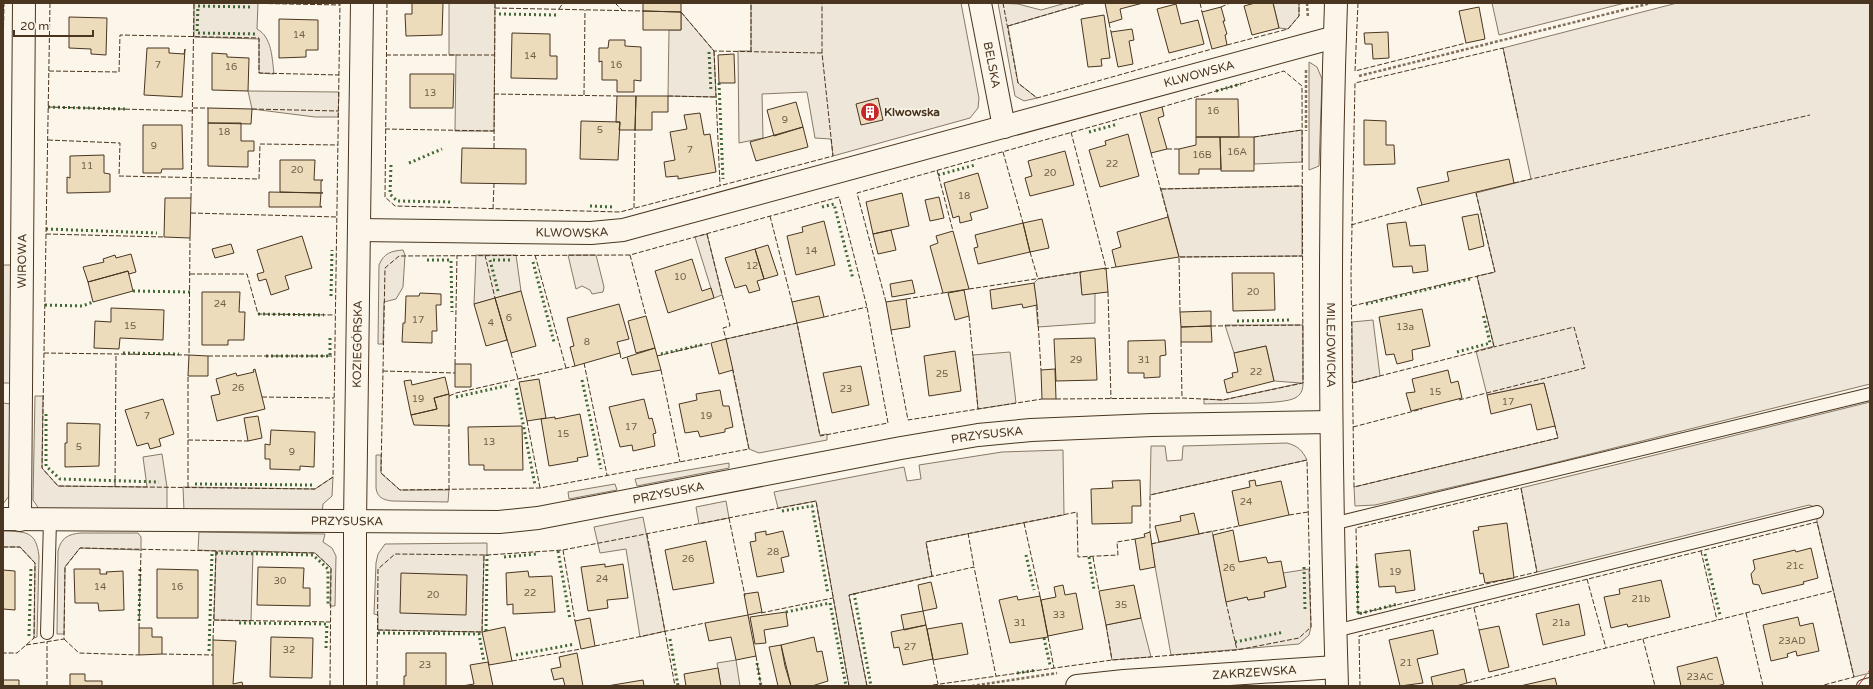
<svg xmlns="http://www.w3.org/2000/svg" width="1873" height="689" font-family="'Varela Round',sans-serif">
<style>
.green{fill:#ede6d9;stroke:#887966}
.building{fill:#ecdcbc;stroke:#4a3520}
.lines{fill:none;stroke-linecap:round;stroke-linejoin:round}
.lane-casing{stroke:#4a3520;stroke-width:14}
.street-casing{stroke:#4a3520;stroke-width:24}
.path{stroke:#7f6f5c;stroke-width:2.5;stroke-dasharray:3 2;stroke-linecap:butt}
.lane{stroke:#fbf6e9;stroke-width:12}
.street{stroke:#fbf6e9;stroke-width:22}
.hedge{stroke:#436837;stroke-width:3;stroke-dasharray:2 3;stroke-linecap:butt}
.fence{stroke:#4a3520;stroke-width:1;stroke-dasharray:5 2;stroke-linecap:butt}
.power{stroke:#c62828;stroke-width:1;stroke-dasharray:14 3 2 3;stroke-linecap:butt}
.labels{text-anchor:middle;stroke-width:3;stroke-linejoin:round;paint-order:stroke}
.number-label{font-size:10px;fill:#725f47}
.street-label{font-size:12px;fill:#4a3520;stroke:#fbf6e9}
.poi-label{font-size:12px;font-weight:bold;fill:#4a3520;stroke:#fbf6e9;text-anchor:start}
</style>
<rect width="100%" height="100%" fill="#fbf6e9"/>
<path class="green" d="M194,3H258L257,29C272,37 272,58 274,74L259,73V39L194,37Z
M449,3H495L494,131H455L456,55H449Z
M751,3H961L979,98L978,108L970,118L833,156L831,139L815,138L807,92L762,94L763,138L739,143L738,51H751Z
M998,3L1018,4L1041,10L1066,3H1086L1008,26L1018,83L1037,98L1024,101L1015,96Z
M1273,3H1299V16L1288,29L1279,28Z
M1492,3H1625L1499,35Z
M1677,3H1870V384L1518,472L1375,505L1355,506L1354,487L1558,438L1544,383L1487,395L1476,351L1494,346L1477,276L1495,272L1476,193L1531,179L1503,48Z
M681,12L714,51L716,97L668,96L669,30H681Z
M1309,62L1317,67L1322,79L1319,166L1309,170Z
M248,91L339,92L338,117H315L252,109Z
M1302,130V162L1254,164V137Z
M1302,186V256L1179,257L1161,189Z
M707,234L722,295L714,298L695,237Z
M403,250L405,255L403,287L396,299L384,302L383,344H378L379,265C384,253 391,251 403,250Z
M476,255H516L521,291L474,304Z
M568,255H596L604,287L603,292L592,294L590,290L582,286L576,289Z
M3,265H13L11,383H3Z
M1080,272L1082,294L1095,293V323L1038,327L1034,283L1038,279Z
M1373,320L1380,376L1352,383V322Z
M797,323L820,435L827,434V440L759,453L749,449L726,339Z
M1225,325H1303V383C1303,390 1301,395 1295,398C1283,405 1221,403 1204,404V399L1223,400L1301,383L1274,381L1266,346L1234,353Z
M1010,352L1016,403L978,409L973,355Z
M35,396H43L42,468L58,486L147,487L143,457L162,454L167,487V511L39,509L33,500Z
M1870,402V673L1854,677L1817,522V508L1809,505L1537,572L1521,488Z
M3,403L11,404L9,496L3,504Z
M1287,443C1298,446 1302,450 1307,460L1150,495L1151,446H1165L1167,461L1182,460L1183,446Z
M1063,450L1064,515L926,542L932,576L849,595L867,686H849L816,501L778,508L774,492L904,467L907,481L921,479L919,465L1002,452Z
M376,455H381V473L400,490H449L448,502L392,501C383,500 377,497 376,488Z
M729,463V468L637,486L635,479Z
M333,477L332,496L323,504L322,513L184,511L183,487L315,489Z
M615,484L617,490L569,499L568,492Z
M726,501L729,518L699,524L696,507Z
M643,517L665,631L640,637L626,549L600,553L594,527Z
M3,531C25,532 36,530 39,556L37,637L34,638L35,563L20,547H3Z
M1212,531L1226,601L1247,597L1248,600L1264,597V592L1286,587L1283,573L1309,569L1311,627L1309,635L1299,644L1171,655L1151,544Z
M199,532L325,534L323,542L332,548L336,556L335,606H330L331,568L315,553L253,551L251,621L214,620L216,551L198,550Z
M81,533H138L141,537V550L80,548L65,567L64,634H57L58,551C61,538 68,534 81,533Z
M487,543V555H484L482,632L378,630V615L374,614L376,563L378,554L385,544Z
M1141,618L1151,657L1112,660L1106,625Z
M736,660L740,686H721L717,663Z"/>
<path class="building" d="M412,3H443L442,35L406,36L405,14H412Z
M643,3H681V12L643,11Z
M1105,3H1143L1120,9L1122,19L1109,23Z
M1255,3H1273L1279,28L1252,35L1244,6Z
M1176,4L1181,24L1198,20L1204,44L1169,53L1157,9Z
M1221,7L1225,21H1223L1227,34L1225,35L1227,45L1212,49L1202,12Z
M1479,7L1485,39L1466,43L1459,11Z
M643,11L681,12V30H643Z
M1104,15L1110,58L1101,59L1102,66L1088,67L1081,19Z
M69,17L107,18L106,55L91,54V49L69,48Z
M279,19L318,20V50H306V57L279,58Z
M1132,29L1134,40L1129,41L1133,64L1118,67L1111,32Z
M1388,32L1389,58L1373,59L1372,44H1365L1364,33Z
M512,33L550,34V56H557V79L511,78Z
M609,40H625V46L641,47V81L634,80V92H617V80H602V61L599,62V48H608Z
M147,48H169V53L184,54L185,49L182,97L144,95Z
M212,53L227,54V57L249,58L248,91L212,90Z
M734,54L735,83H719L718,55Z
M410,74H454L453,108H410Z
M617,96H636L635,130H619L620,122H616Z
M636,96H668V112H652V130H635Z
M878,98L883,120L861,125L856,104Z
M1196,99H1238L1239,137H1196Z
M796,102L803,127L774,136L767,110Z
M1162,107L1164,116L1158,118L1167,149L1151,153L1140,113Z
M208,108L252,109L251,124L208,123Z
M700,113L704,135L710,134L716,172L678,179V176L666,177L664,162L675,160L670,132L687,129L684,115Z
M1364,120L1386,121V145H1394L1395,164L1364,165Z
M581,121L620,122L618,160L580,159Z
M208,123H241V141H254V151H248V167L208,166Z
M143,125H182L183,169H162L161,173H143Z
M803,127L808,147L756,161L750,142Z
M1128,134L1139,176L1100,187L1089,150L1106,145L1105,141Z
M1196,137H1220L1221,169H1199V174H1179V149L1196,145Z
M1220,137H1254V171H1221Z
M462,148L526,149V184L461,183Z
M1065,151L1074,185L1030,196L1025,178L1032,176L1028,161Z
M104,155V173L110,174V192L67,193V177L70,178V156Z
M1509,159L1514,183L1422,205L1417,188L1449,181L1447,172Z
M280,160H315L314,180H323L321,181V192L323,193L280,192Z
M978,173L988,208L970,213L972,220L960,223L959,216L953,218L944,183Z
M269,192L321,193L320,206L322,207H269Z
M902,193L909,226L873,234L866,202Z
M939,197L944,218L930,221L925,200Z
M165,198H191L190,238L164,237Z
M1478,214L1484,246L1469,250L1462,217Z
M1168,217L1179,257L1116,267L1112,250L1121,247L1117,232Z
M1042,219L1049,248L1030,252L1023,223Z
M824,221L835,265L796,275L787,236L803,232L802,227Z
M1406,222L1410,246L1425,245L1428,271L1413,273L1412,266L1393,267L1387,224Z
M1023,223L1030,252L978,264L974,248L978,247L975,235Z
M891,230L896,250L878,254L873,234Z
M953,231L969,289L943,293L930,246L938,243L936,236Z
M302,236L312,268L285,276L289,289L271,295L266,279L259,281L257,274L264,272L257,250Z
M231,244L234,253L215,258L212,249Z
M768,245L778,275L764,279L755,249Z
M755,249L764,279L757,281L760,290L749,293L746,285L735,288L725,258Z
M131,254L136,272L129,274L128,271L88,282L83,267L104,262L103,259L115,255L116,258Z
M692,259L702,291L711,288L714,298L668,313L655,271Z
M1106,268L1108,292L1082,295L1080,272Z
M128,271L133,291L93,302L88,282Z
M1232,273H1274L1275,310L1233,311Z
M912,280L915,293L892,297L890,284Z
M1034,283L1037,305L1023,308L1022,304L992,309L990,290Z
M964,290L969,316L955,320L948,293Z
M521,291L536,346L511,353L495,298Z
M202,292H240L239,312H245L244,340H228V345H202Z
M420,293L441,294V305H436L437,331H432V343L402,342L403,323H405L406,296H419Z
M819,296L824,317L797,323L792,302Z
M495,298L507,340L486,346L474,304Z
M906,299L910,327L891,330L886,302Z
M619,304L629,339L617,342L620,353L575,366L570,347L574,346L567,318Z
M111,308L164,310L163,340L120,338L119,349L94,348L95,321L111,322Z
M1422,309L1430,346L1412,350L1413,360L1397,364L1394,354L1386,355L1379,317Z
M1211,311V326L1181,327L1180,312Z
M646,316L655,348L636,353L628,321Z
M1211,326L1212,342H1181V327Z
M1095,338L1097,380L1056,381L1054,339Z
M726,339L733,370L719,374L711,343Z
M1165,340L1166,355L1160,356V377L1144,378V373H1128V341Z
M1266,346L1274,381L1227,393L1224,380L1233,377L1232,373L1238,372L1234,353Z
M655,348L661,370L632,375L627,357Z
M955,351L961,391L929,396L924,356Z
M189,355L208,356V376H188Z
M455,364H471V387H455Z
M861,366L869,405L832,413L823,373Z
M255,369L265,409L217,421L211,396L220,394L216,379L236,373L237,376L254,372L253,370Z
M1055,369L1056,399H1042L1041,370Z
M1448,370L1451,383L1458,381L1462,398L1411,411L1406,393L1415,392L1412,379Z
M445,377L449,394L434,398L437,409L411,415L404,381L411,380L412,385Z
M539,379L546,418L527,421L519,382Z
M1544,383L1555,426L1537,430L1531,404L1491,414L1487,395Z
M720,390L723,406H729L733,427L725,429V432L700,437L698,431L685,433L679,404L697,400L696,394Z
M449,394V426L414,425L411,415L437,409L434,398Z
M163,399L174,434L159,439L161,446L150,449L148,443L137,446L125,410Z
M644,399L649,419L652,418L656,433L653,434L655,446L633,451L632,445L620,447L609,407Z
M580,414L588,456L577,458L578,461L549,466L541,419L555,417V419Z
M258,416L262,438L248,441L244,418Z
M67,423L100,424L99,466L65,467V443H67Z
M522,426L523,470H484V465H469L468,427Z
M271,430L315,432L314,467L300,466V470L270,469V459H265V444L270,445Z
M1140,480L1141,506H1132V523L1092,524L1091,489L1113,488L1112,481Z
M1255,480L1256,486L1281,481L1289,515L1239,526L1232,491L1250,487L1249,481Z
M1194,513L1199,534L1159,542L1155,526L1181,521L1180,516Z
M1507,523L1514,578L1485,583L1483,573L1480,574L1473,531L1479,530L1478,527Z
M1233,530L1239,562L1266,557L1268,563L1281,561L1286,587L1264,592L1265,597L1248,600L1247,597L1226,602L1213,535Z
M766,531V535L783,531L789,556L781,558L784,572L757,577L750,542L756,541L755,533Z
M1150,532L1155,567L1140,570L1135,539L1145,537L1144,534Z
M706,541L714,583L673,590L665,550Z
M1811,548L1818,578L1803,582L1804,584L1762,594L1759,585L1753,584L1751,574L1755,569L1753,560L1795,550L1796,552Z
M1410,550L1415,590L1396,593L1395,586L1379,587L1375,554Z
M605,564V567L623,564L628,598L607,600L608,608L588,611L581,567Z
M258,567L304,568L303,588H310V606L257,605Z
M74,569H100V574H107L106,572L123,571L124,610L99,611L98,603H75Z
M157,569L198,570V618H157Z
M3,570L15,571V610L3,609Z
M528,571L529,577L552,576L555,612L513,614V604L507,605L506,573Z
M401,573L467,575L466,615L400,613Z
M1661,580L1670,617L1628,627L1627,624L1611,628L1604,597L1620,594L1619,589Z
M931,582L937,608L923,611L918,585Z
M1063,585L1065,595L1076,593L1083,629L1048,636L1041,600L1056,597L1054,587Z
M1134,585L1141,618L1106,625L1099,591Z
M758,592L762,612L748,615L744,594Z
M1017,596L1018,600L1040,596L1048,637L1010,643L999,600Z
M1579,604L1585,635L1543,645L1536,614Z
M923,611L926,625L904,630L901,615Z
M786,612L788,626L764,630L766,643L755,644L750,617Z
M748,615L756,656L736,660L731,637L709,641L705,623Z
M1798,617L1800,626L1813,623L1819,651L1797,656L1796,651L1787,654L1788,657L1771,661L1763,625Z
M590,618L595,646L581,649L575,621Z
M962,623L968,654L933,660L927,629Z
M926,625L933,659L903,665L899,647L894,648L891,632Z
M1499,626L1509,667L1489,672L1479,630Z
M505,627L512,661L489,665L482,632Z
M139,628H152V637H162V654L139,655Z
M1433,630L1438,654L1417,659L1423,683L1400,686L1389,640Z
M271,637L313,638L312,678L270,677Z
M814,637L817,652L822,651L828,681L812,686H791L781,645Z
M213,640L236,641L233,684L242,682L243,686H213Z
M781,645L785,666L791,686H778L769,647Z
M406,653H446V686H404V676H406Z
M577,653L583,686H565L563,678L554,680L551,669L561,667L559,657Z
M1717,657L1724,684L1717,686H1681L1677,667Z
M488,662L493,686H462L474,684L470,665Z
M718,668L721,686H686L684,674Z
M1464,669L1467,683L1456,686H1433L1431,677Z
M70,674H85V681H102V686H70Z
M1555,678L1557,686H1520Z
M3,680H19V686H3Z
M643,680L644,686H607Z"/>
<g class="lines">
<defs>
<path id="lane" d="M1332,524L1870,394
M1335,631L1817,512
M47,633L50,520
M1863,686L1870,684"/>
<g id="street">
<path id="s1" d="M980,3L1004,127"/>
<path id="s2" d="M1336,3C1328,231 1330,458 1337,686"/>
<path id="s3" d="M359,230L591,233L623,230L1335,37"/>
<path id="s4" d="M3,519L499,522L538,518L901,448L978,435L1031,430L1152,425L1331,422"/>
<path id="s5" d="M20,520L24,3"/>
<path id="s6" d="M355,686V522L362,3"/>
<path id="s7" d="M1077,686L1124,681L1336,667"/>
</g>
</defs>
<use href="#lane" class="lane-casing"/>
<use href="#street" class="street-casing"/>
<path class="path" d="M1307,3L1308,18
M1306,70V131
M1359,76L1651,3
M972,686L1057,673"/>
<use href="#lane" class="lane"/>
<use href="#street" class="street"/>
<path class="hedge" d="M250,7L198,6L197,33L258,34
M499,14L558,15
M709,52L711,91
M719,83L723,179
M1216,91L1241,84
M48,107L127,109
M1089,132L1118,124
M409,163L442,149
M391,165L390,194L397,201L453,202
M938,175L975,165
M590,206L613,207
M822,207L834,204L853,279
M46,229L157,233
M427,260H451L452,312
M533,262L554,342
M133,291L190,292
M498,291L490,260H512
M331,296L332,250
M1366,304L1470,279
M45,305L82,306L93,302
M258,314L324,315
M1237,321L1292,320
M1457,352L1490,343L1483,314
M123,353L179,354
M661,354L705,344
M266,356H330V336
M582,380L601,469
M516,388L535,485
M456,397L510,385
M46,414V466L60,479L159,482
M195,484L313,485
M782,511L812,506L828,594
M558,551L570,619
M216,553L313,555L328,569V605
M1705,554L1720,615
M1026,555L1034,590
M504,557L537,554
M1089,557L1094,590
M1357,566L1358,614L1398,604
M1304,567L1305,610
M854,593L871,686
M786,612L830,603L846,686
M139,621L140,569
M239,623L327,624L326,648
M486,631L487,555
M378,633L479,634L484,662
M29,636L31,567
M1044,638L1050,665
M670,639L678,686
M1235,642L1284,632
M209,651L212,553
M516,655L575,644
M757,663L761,686
M1017,673L1037,670"/>
<path class="fence" d="M50,3L42,468L58,486L315,489L333,477L340,3
M240,3L340,5
M387,3L385,197L395,206L620,212L833,156L822,53V3
M615,3L622,10
M1003,3L1018,83L1037,98L1212,49
M1200,3L1202,12
M1358,3L1355,71L1466,43
M1221,7L1230,3
M495,8L643,11
M559,9L563,3
M681,12L714,51L822,53
M1109,23L1111,32
M1008,26L1086,3
M1227,45L1288,29L1299,16V3
M714,51L720,185
M751,52V3
M386,55H494
M3,56L4,3
M49,71L119,72L120,35L259,38V73L339,75
M494,94L617,96
M584,95L585,10
M668,96L716,97
M48,107L193,111
M193,108H208
M252,109L338,111
M1518,118L1503,48L1355,83L1351,275L1354,487L1558,438L1555,426
M385,129L494,131
M1071,132L1106,268
M1254,137L1302,130
M48,140L120,143L119,176L259,179L260,144L338,145
M494,148L495,3
M1167,149H1179
M1003,152L1023,223
M1151,153L1168,217
M937,170L953,231
M1514,183L1810,115
M1161,189L1302,186
M191,198L194,3
M634,208L635,130
M493,209L494,184
M191,213L337,217
M770,216L792,302
M1351,225L1422,205
M46,234L164,237
M707,234L730,326L723,328L726,339L797,323L820,436L888,423L867,307L839,197L630,255L399,256L385,268L381,473L400,490L540,488L749,449L733,370
M1030,252L1038,279
M485,255L495,298
M535,255L566,368
M630,255L646,316
M1104,269L1116,267
M190,274H247L258,314L335,315
M969,289L1082,272
M1108,292L1111,399
M906,299L943,293
M886,302L857,193L1140,113
M1037,305L1041,370
M1352,306L1495,272L1476,193
M1180,312L1179,257L1302,256
M969,316L978,409
M824,317L867,307
M1211,326L1303,325
M891,330L908,420L1042,399
M1181,342L1182,398
M44,353L189,355L190,238
M511,353L518,379
M620,353L621,359L627,357
M208,356H334
M657,356L711,343
M584,363L607,475
M455,364L457,255
M661,370L680,462
M383,371L455,373
M1352,383L1494,347L1477,276
M449,396L456,393L575,366
M262,397L334,398
M1056,399L1182,398L1223,400L1303,383L1302,86L1284,71L1162,107
M1459,400L1585,368L1574,327L1494,347
M527,421L540,488
M1353,427L1422,409
M188,440L248,441
M115,487L116,354
M188,487V376
M1521,488L1537,572L1358,614L1356,528Z
M449,490V424
M1289,515L1308,512
M729,518L745,596
M1024,523L1040,596
M968,533L974,567
M647,534L675,686
M1199,534L1239,526
M1151,544L1159,542
M3,547H20L35,563L34,638L17,653H3
M563,550L575,621
M1701,551L1717,620
M1093,557L1099,591
M932,576L926,542L1077,512L1078,557L1118,555L1117,542L1135,539
M1587,579L1606,648
M1226,602L1237,650
M1474,608L1479,630
M761,613L833,598
M1746,613L1763,686
M214,620L330,622
M1106,625L1112,660
M139,628L141,550
M378,630L482,632L484,555
M1048,637L1054,668
M64,639L79,653L139,655
M1643,639L1655,686
M213,640L216,551
M26,645L64,639L65,567L80,548L315,553L331,568L330,686
M595,646L705,623
M162,654L213,655
M756,656L761,686
M933,660L938,684
M512,661L581,649
M1467,683L1833,591
M47,686V642
M377,686L378,569L395,554L487,555L563,550L816,501L849,686
M867,686L849,595L974,567L996,676
M926,686L1112,660L1237,650L1299,638L1311,627L1307,460L1150,495V532
M1360,686L1359,636L1817,522L1854,677L1820,686"/>
<path class="power" d="M1858,686L1870,670"/>
</g>
<defs>
<symbol id="building-disc" viewBox="-11 -11 22 22"><circle r="9.5" fill="#c62828" stroke="#fbf6e9"/><path d="M-4-6H4V6H1V3H-1V6H-4ZM-2.5-4.3h1.7v1.8h-1.7ZM.8-4.3h1.7v1.8H.8ZM-2.5-1h1.7V.8h-1.7ZM.8-1h1.7V.8H.8Z" fill="#fff"/></symbol>
</defs>
<g fill-rule="evenodd">
<use href="#building-disc" x="859" y="101" width="22" height="22"/>
</g>
<g class="labels">
<g class="number-label">
<text x="299" y="38">14</text>
<text x="530" y="59">14</text>
<text x="158" y="68">7</text>
<text x="616" y="68">16</text>
<text x="231" y="70">16</text>
<text x="430" y="96">13</text>
<text x="1213" y="114">16</text>
<text x="785" y="123">9</text>
<text x="600" y="133">5</text>
<text x="224" y="135">18</text>
<text x="154" y="149">9</text>
<text x="690" y="153">7</text>
<text x="1237" y="155">16A</text>
<text x="1202" y="158">16B</text>
<text x="1112" y="167">22</text>
<text x="87" y="169">11</text>
<text x="297" y="173">20</text>
<text x="1050" y="176">20</text>
<text x="964" y="199">18</text>
<text x="811" y="254">14</text>
<text x="752" y="269">12</text>
<text x="680" y="280">10</text>
<text x="1253" y="295">20</text>
<text x="220" y="307">24</text>
<text x="509" y="321">6</text>
<text x="418" y="323">17</text>
<text x="491" y="326">4</text>
<text x="130" y="329">15</text>
<text x="1405" y="330">13a</text>
<text x="587" y="345">8</text>
<text x="1076" y="363">29</text>
<text x="1144" y="363">31</text>
<text x="1256" y="375">22</text>
<text x="942" y="377">25</text>
<text x="238" y="391">26</text>
<text x="846" y="392">23</text>
<text x="1435" y="395">15</text>
<text x="418" y="402">19</text>
<text x="1508" y="405">17</text>
<text x="147" y="419">7</text>
<text x="706" y="419">19</text>
<text x="631" y="430">17</text>
<text x="563" y="437">15</text>
<text x="489" y="445">13</text>
<text x="79" y="450">5</text>
<text x="292" y="455">9</text>
<text x="1246" y="505">24</text>
<text x="773" y="555">28</text>
<text x="688" y="562">26</text>
<text x="1795" y="569">21c</text>
<text x="1229" y="571">26</text>
<text x="1395" y="575">19</text>
<text x="602" y="582">24</text>
<text x="280" y="584">30</text>
<text x="100" y="590">14</text>
<text x="177" y="590">16</text>
<text x="530" y="596">22</text>
<text x="433" y="598">20</text>
<text x="1641" y="602">21b</text>
<text x="1121" y="608">35</text>
<text x="1059" y="618">33</text>
<text x="1020" y="626">31</text>
<text x="1561" y="626">21a</text>
<text x="1792" y="644">23AD</text>
<text x="910" y="650">27</text>
<text x="289" y="653">32</text>
<text x="1406" y="666">21</text>
<text x="425" y="668">23</text>
<text x="1700" y="680">23AC</text>
</g>
<g class="street-label">
<text dy="4" stroke="none"><textPath href="#s1" startOffset="63">BELSKA</textPath></text>
<text dy="4" stroke="none"><textPath href="#s3" startOffset="861">KLWOWSKA</textPath></text>
<text dy="4" stroke="none"><textPath href="#s3" startOffset="213">KLWOWSKA</textPath></text>
<text dy="4" stroke="none"><textPath href="#s5" startOffset="259">WIROWA</textPath></text>
<text dy="4" stroke="none"><textPath href="#s6" startOffset="342">KOZIEGÓRSKA</textPath></text>
<text dy="4" stroke="none"><textPath href="#s2" startOffset="342">MILEJOWICKA</textPath></text>
<text dy="4" stroke="none"><textPath href="#s4" startOffset="992">PRZYSUSKA</textPath></text>
<text dy="4" stroke="none"><textPath href="#s4" startOffset="668">PRZYSUSKA</textPath></text>
<text dy="4" stroke="none"><textPath href="#s4" startOffset="344">PRZYSUSKA</textPath></text>
<text dy="4" stroke="none"><textPath href="#s7" startOffset="178">ZAKRZEWSKA</textPath></text>
</g>
<g class="poi-label">
<text x="884" y="116">Klwowska</text>
</g>
</g>
<rect width="1873" height="689" fill="none" stroke="#4a3520" stroke-width="8"/>
<path d="M14 30v6h79v-6" fill="none" stroke="#4a3520" stroke-width="2"/>
<text x="20" y="30" font-size="12" fill="#4a3520" stroke="#fbf6e9" stroke-width="3" paint-order="stroke">20 m</text>
</svg>
